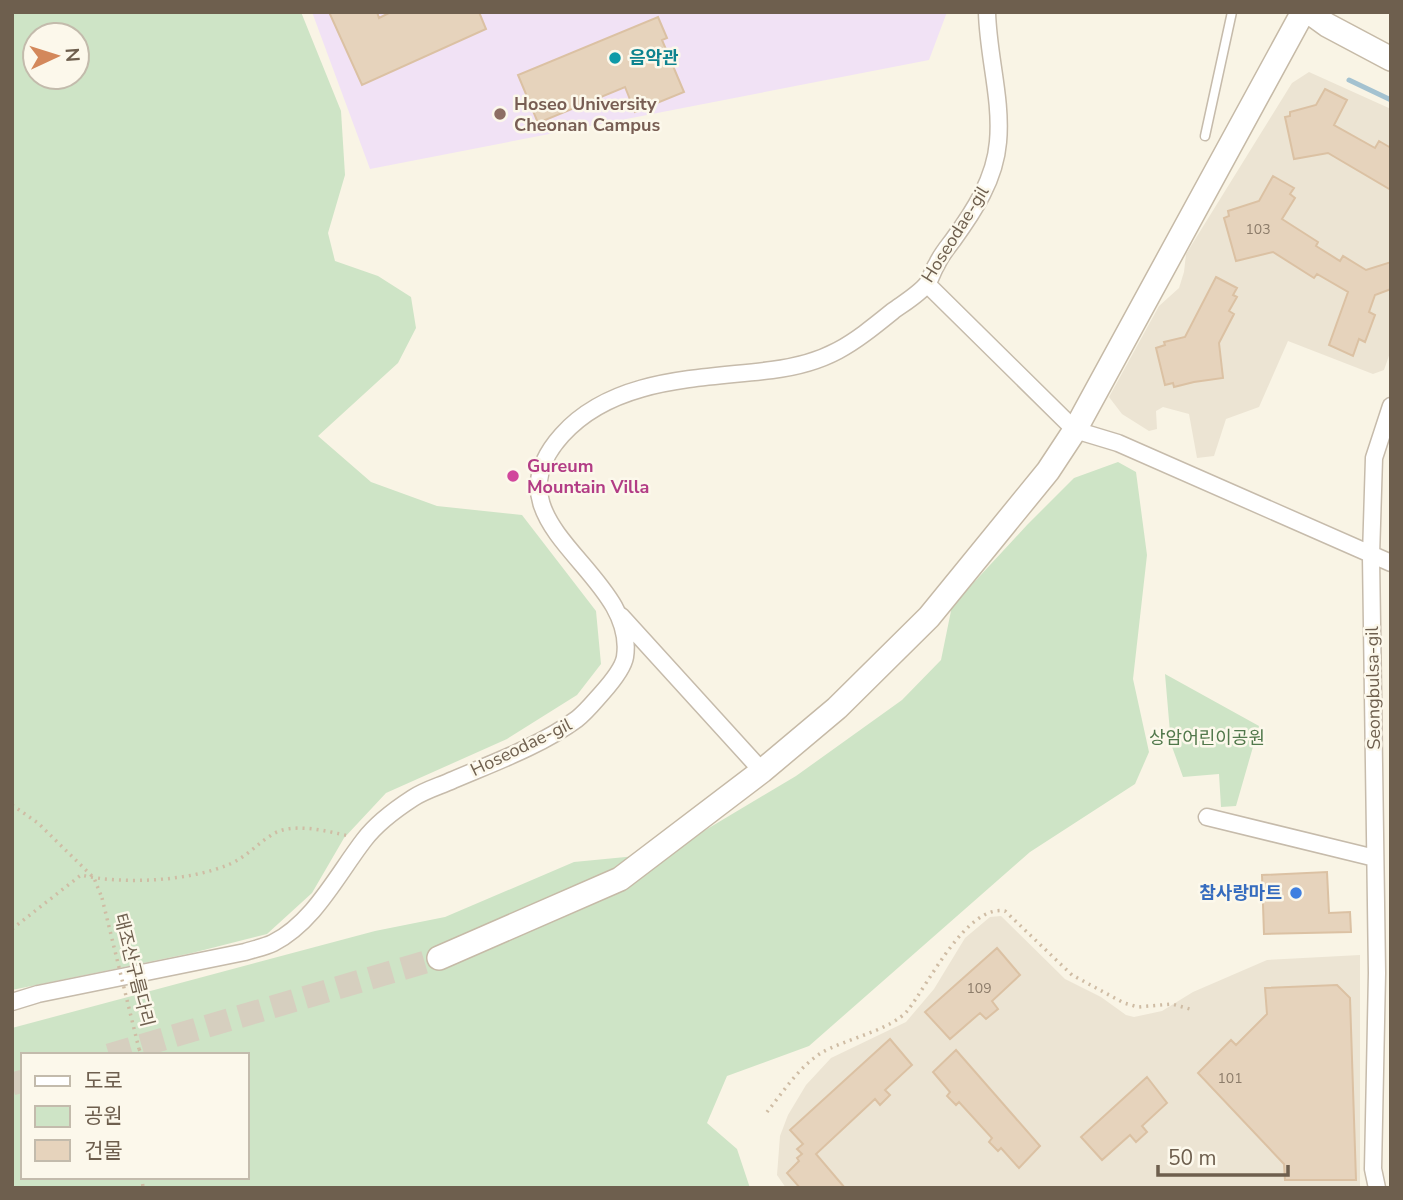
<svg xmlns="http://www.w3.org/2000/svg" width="1403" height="1200" font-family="'Nunito Sans','Noto Sans KR',sans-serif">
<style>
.residential{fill:#ece4d3}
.education{fill:#f1e2f5}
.green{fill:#cee4c6;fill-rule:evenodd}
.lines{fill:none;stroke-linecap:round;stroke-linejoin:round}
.stream{stroke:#a4c2d0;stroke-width:5}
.building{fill:#e6d3bc;stroke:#dbc1a3;stroke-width:2}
.secondary-tunnel{stroke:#d6cfbf;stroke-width:23;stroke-dasharray:23 11;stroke-linecap:butt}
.lane-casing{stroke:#c6bbab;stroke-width:11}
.street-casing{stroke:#c6bbab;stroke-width:19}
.secondary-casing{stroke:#c6baa7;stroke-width:26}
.path{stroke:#cfbca4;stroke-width:3.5;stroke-dasharray:2 5;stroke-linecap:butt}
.lane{stroke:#fff;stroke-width:8}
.street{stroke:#fff;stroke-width:16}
.secondary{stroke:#fff;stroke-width:23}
.path-bridge{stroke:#cfbca4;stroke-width:3.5;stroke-dasharray:2 5;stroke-linecap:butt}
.culture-dot{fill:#0f9aa8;stroke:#fcf8eb;stroke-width:2.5}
.education-dot{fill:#8d6e63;stroke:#fcf8eb;stroke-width:2.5}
.hotel-dot{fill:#d1479c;stroke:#fcf8eb;stroke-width:2.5}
.shop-dot{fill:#3f7fe0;stroke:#fcf8eb;stroke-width:2.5}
.labels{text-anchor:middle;stroke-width:5;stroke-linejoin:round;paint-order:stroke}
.number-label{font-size:14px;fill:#8c7c6a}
.culture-label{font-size:18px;font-weight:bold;fill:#0d838f;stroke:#fcf8eb;text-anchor:start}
.education-label{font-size:18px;font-weight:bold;fill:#785e54;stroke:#fcf8eb;text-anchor:start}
.street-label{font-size:18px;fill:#6e5f4e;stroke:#fcf8eb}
.hotel-label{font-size:18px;font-weight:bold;fill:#b23c85;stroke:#fcf8eb;text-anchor:start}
.park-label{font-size:18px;fill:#51784b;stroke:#fcf8eb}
.shop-label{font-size:18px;font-weight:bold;fill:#366cbe;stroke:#fcf8eb;text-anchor:end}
</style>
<rect width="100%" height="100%" fill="#f9f4e5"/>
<path class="residential" d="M1309,72L1391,109V350L1384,370L1373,374L1288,341L1259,407L1226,419L1214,456L1197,458L1189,414L1163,407L1156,411L1157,429L1149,431L1122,414L1109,397L1159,306L1179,288L1184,272L1186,254L1292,83Z
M1001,916L1065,979L1101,997L1126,1015L1134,1017L1162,1011L1193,992L1267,960L1360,955V1188H786L777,1175L780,1136L788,1115L806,1085L831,1058L906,1022L934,989L965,938L990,917Z"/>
<path class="education" d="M312,12H947L929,60L370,169Z"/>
<path class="green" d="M12,12H301L341,111L345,175L328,233L335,261L378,276L411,297L416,328L398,363L318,436L371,482L437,506L522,515L596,611L601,664L577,695L507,739L386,793L344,838L312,893L267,934L192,953L12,990ZM35,35H77V77H35Z
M1118,462L1136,472L1147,555L1133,679L1149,752L1135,784L1030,852L809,1046L727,1076L707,1123L737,1149L750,1188H12V1028L375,931L445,917L574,862L667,853L796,776L902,700L941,660L952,606L1027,525L1074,478ZM23,1055H247V1177H23Z
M1165,674L1259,726L1236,806L1221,807L1219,774L1183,777L1171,744Z"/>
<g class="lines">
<path class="stream" d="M1349,80L1391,100"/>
</g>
<path class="building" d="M329,12H377L379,18L391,12H479L486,29L362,85Z
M658,17L667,38L662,40L684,92L635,112L625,87L538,123L518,75Z
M1325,89L1347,100L1334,125L1375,148L1379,141L1391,148V190L1328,153L1294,159L1285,117L1290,116V112L1316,105Z
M1273,176L1294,188L1290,194L1295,198L1282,219L1318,242L1316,246L1340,261L1343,256L1366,270L1391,262V289L1375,295L1369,312L1375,315L1365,342L1359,339L1353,356L1329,345L1348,292L1317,274L1314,278L1273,252L1236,261L1224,218L1229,216L1228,211L1259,201Z
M1216,277L1237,288L1233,295L1237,297L1229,311L1234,314L1219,343L1223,378L1194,382L1174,387L1173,383L1165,385L1156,348L1165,345L1164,342L1185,337Z
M1327,872L1329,913L1350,912L1351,932L1264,934L1262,875Z
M997,948L1020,975L992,1001L998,1009L986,1019L980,1013L950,1039L925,1012Z
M1337,985L1350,998L1356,1180H1285L1284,1164L1198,1073L1231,1040L1236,1045L1267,1014L1265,988Z
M890,1039L912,1065L885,1090L890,1095L880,1105L875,1099L816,1154L845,1188H800L787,1173L799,1161L797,1158L802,1154L797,1149L803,1144L790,1130Z
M956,1050L1040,1146L1019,1168L1001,1148L998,1151L989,1142L992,1138L959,1102L956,1105L947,1096L950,1092L933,1072Z
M1147,1077L1167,1103L1142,1126L1147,1132L1136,1142L1130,1135L1102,1160L1081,1137Z"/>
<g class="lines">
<path class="secondary-tunnel" d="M109,1055L439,958
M12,1084L23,1081"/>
<defs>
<path id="lane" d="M1205,136L1232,12"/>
<path id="street" d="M927,284L1075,430L1118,443L1391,563
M621,616L762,771
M1207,817L1375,858
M12,1002L38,994L245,952C254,949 265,947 273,943C314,922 337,875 364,840C376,824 396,809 413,798C425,790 440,786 453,780C495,762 540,746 577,719C586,712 594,702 602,693C610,684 623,669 625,657C638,571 481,525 562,435C614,377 701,379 772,370C828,363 851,345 893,311C904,303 919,294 927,284C931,278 933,270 937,264C941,255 947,248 953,240C974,211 995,179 998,142C1002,99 988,56 987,12
M1377,1188L1373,1169L1377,973L1371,556L1374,458L1391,406"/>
<path id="secondary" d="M1309,12L1327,25L1391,59
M439,958L620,879L762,771L837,708L929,617L1048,471L1075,430L1303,12"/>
</defs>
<use href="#lane" class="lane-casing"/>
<use href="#street" class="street-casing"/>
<use href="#secondary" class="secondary-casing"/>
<path class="path" d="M12,805L38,823L94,878L102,898
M12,929L81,875C123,885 191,881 230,864C246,857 256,845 270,836C290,821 326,831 349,836
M139,1049L142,1055
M767,1112C783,1092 799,1067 821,1053C845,1039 892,1030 908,1010C929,983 967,904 1005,911L1072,975L1124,1003L1138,1007L1172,1004L1190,1009
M142,1177L143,1188"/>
<use href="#lane" class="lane"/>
<use href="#street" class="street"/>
<use href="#secondary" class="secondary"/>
<path class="path-bridge" d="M102,898L139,1049"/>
</g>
<circle class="culture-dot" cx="615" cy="58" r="7"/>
<circle class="education-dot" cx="500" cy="114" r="7"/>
<circle class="hotel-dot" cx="513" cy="476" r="7"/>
<circle class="shop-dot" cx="1296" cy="893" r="7"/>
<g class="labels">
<g class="number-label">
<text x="1258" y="234">103</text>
<text x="979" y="993">109</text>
<text x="1230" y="1083">101</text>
</g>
<g class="culture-label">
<text x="629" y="64">음악관</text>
</g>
<g class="education-label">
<text x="514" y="110">Hoseo University<tspan x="514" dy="21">Cheonan Campus</tspan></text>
</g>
<g class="street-label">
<text transform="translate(955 234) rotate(-58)" y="6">Hoseodae-gil</text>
<text transform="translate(1373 688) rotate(-91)" y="6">Seongbulsa-gil</text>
<text transform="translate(521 747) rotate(-26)" y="6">Hoseodae-gil</text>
<text transform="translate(134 970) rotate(76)" y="6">태조산구름다리</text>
</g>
<g class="hotel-label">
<text x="527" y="472">Gureum<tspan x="527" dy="21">Mountain Villa</tspan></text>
</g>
<g class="park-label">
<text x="1207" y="744">상암어린이공원</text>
</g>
<g class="shop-label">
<text x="1282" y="899">참사랑마트</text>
</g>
</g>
<rect width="1403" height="1200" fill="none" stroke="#6e5f4e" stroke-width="28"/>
<rect x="21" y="1053" width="228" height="126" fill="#fcf8eb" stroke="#c3bbac" stroke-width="2"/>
<rect x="35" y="1076" width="35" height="10" fill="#ffffff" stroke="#c3bbac" stroke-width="2"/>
<text x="84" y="1088" font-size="21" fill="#6e5f4e">도로</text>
<rect x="35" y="1106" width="35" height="21" fill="#cee4c6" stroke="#c3bbac" stroke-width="2"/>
<text x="84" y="1123" font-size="21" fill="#6e5f4e">공원</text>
<rect x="35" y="1140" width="35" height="21" fill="#e6d3bc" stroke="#c3bbac" stroke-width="2"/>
<text x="84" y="1158" font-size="21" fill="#6e5f4e">건물</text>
<g transform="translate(56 56) rotate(86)"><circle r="33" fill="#fcf8eb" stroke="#c3bbac" stroke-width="2"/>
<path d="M0-5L12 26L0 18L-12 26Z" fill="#d3885b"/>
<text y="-10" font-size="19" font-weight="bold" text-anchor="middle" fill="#6e5f4e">N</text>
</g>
<path d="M1158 1165v10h130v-10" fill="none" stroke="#6e5f4e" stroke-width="3.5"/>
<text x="1168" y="1165" font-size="21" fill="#6e5f4e" stroke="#fcf8eb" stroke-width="5" paint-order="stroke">50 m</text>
</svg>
